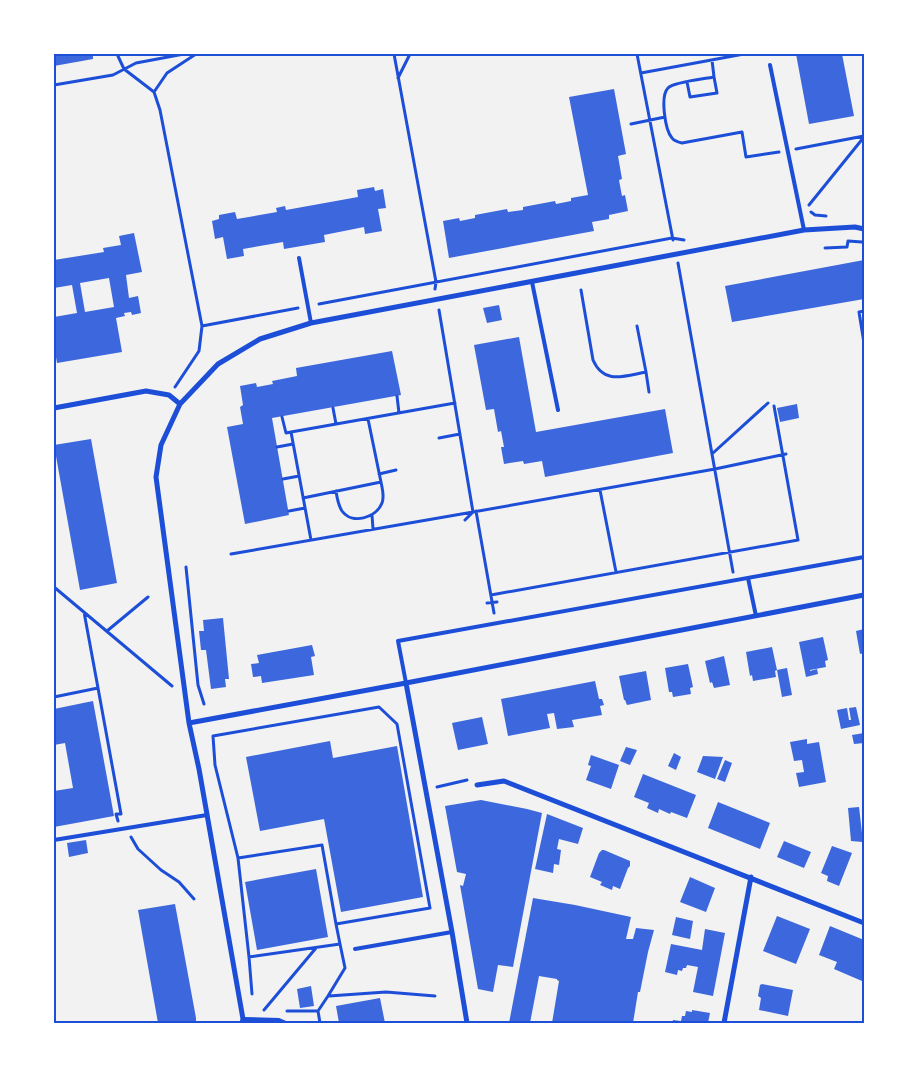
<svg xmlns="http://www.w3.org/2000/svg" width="918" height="1077" font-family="Barlow,sans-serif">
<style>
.building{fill:#3d67dc;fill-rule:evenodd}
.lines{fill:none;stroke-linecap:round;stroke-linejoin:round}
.path{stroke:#1d4ed8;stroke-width:3}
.service{stroke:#1d4ed8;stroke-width:4}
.minor{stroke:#1d4ed8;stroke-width:5}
.neatline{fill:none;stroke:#1d4ed8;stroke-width:2}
</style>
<rect width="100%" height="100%" fill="#f2f2f2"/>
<path class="building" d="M54,54H93V59L54,66Z
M796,54H842L854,116L809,124Z
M614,89L626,154L618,156L622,179L619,180L622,196L625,195L628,211L609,215V219L592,222L594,231L449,258L443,221L459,218L460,221L475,218V215L507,209L508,212L523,210V207L555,201L556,204L571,201V198L588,195L569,97Z
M374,187L375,191L383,189L386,208L378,209L382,231L365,234L364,227L324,235L325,242L284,249L283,242L243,249L244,256L227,259L223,237L215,239L212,221L219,219V215L235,212L237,219L277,212L276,208L285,206L286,210L358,197L357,190Z
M134,233L142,272L126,275L129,298L138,296L141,313L132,315L131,312L124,313L125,316L116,318L122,352L57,363L54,345V317L77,313L72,285L54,288V260L104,252L103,248L121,245L119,236ZM109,278L114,307L85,312L80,283Z
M864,260V299L732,322L725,286Z
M499,305L502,320L487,323L483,308Z
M519,337L536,432L665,409L673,453L545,477L542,461L524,464L523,461L504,464L501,447H504L501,431L498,432L494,409L486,410L474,345Z
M392,351L401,395L272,418L289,515L245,524L227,427L243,424L240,407L243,405L240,386L256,383L257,387L273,384L272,381L297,376L296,368Z
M797,404L799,418L780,422L777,408Z
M91,439L117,583L80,590L54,445Z
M223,618L229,679H225L226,687L211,689L206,650H201L199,631H204L203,620Z
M864,629V653L860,654L856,631Z
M823,637L828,660L825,661L826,667L810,670V671L817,669L818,674L806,677L799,642Z
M312,645L315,656L311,657L314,675L262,683L261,676L253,677L251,664L259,663L257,655Z
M772,647L777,670L787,668L792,695L782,697L777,670L775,671L776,677L753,681L752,675L750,676L746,652Z
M724,656L730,685L714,688L712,682L710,683L705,661Z
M688,664L693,687L690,688L691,694L673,697L672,692H669L665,668Z
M646,671L651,700L627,705L625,700H624L619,676Z
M595,681L599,699H602L604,705L600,706L602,715L572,720L574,727L557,729L554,713L547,714L550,728L508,736L501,699Z
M93,701L114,816L54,827V791L73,788L65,743L54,745V709Z
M856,707L860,725L841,729L837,710L847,708L849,720H851L849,708Z
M482,717L488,744L458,750L452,723Z
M864,733V743L854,744L852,735Z
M807,739V744L819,742L826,782L799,787L796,773L804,772L802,760L794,761L790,742Z
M330,741L333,758L397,746L423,897L341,912L324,819L260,831L246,757Z
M626,747L637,750L630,765L620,761Z
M674,753L681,757L676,770L668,766Z
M591,755L619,765L611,789L586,780L591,766L588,765Z
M703,756L723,757L715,779L697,772Z
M725,760L732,763L725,782L717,779Z
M643,774L696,795L687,818L671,812L670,814L659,809L658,813L647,808L649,803L634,797Z
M481,800L527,809L542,813L513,967L498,965L493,992L478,989L460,885L463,886L466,874L457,872L445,806Z
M718,802L770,823L760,849L708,828Z
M859,807L863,842L851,841L848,808Z
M547,814L583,828L578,844L559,839L557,849L561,850L559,865L554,864L553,873L535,869Z
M86,840L88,853L69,857L67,843Z
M784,841L811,852L804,868L777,857Z
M832,846L852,853L839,886L827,881L828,876L821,873Z
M602,850H604L630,861V866L628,868L620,889L613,886L612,890L600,885L602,882L590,877L599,853Z
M316,869L328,937L257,950L245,882Z
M690,877L715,888L706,912L680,902Z
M533,898L575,905L631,917L626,939H633L636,928L654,930L648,952L640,992H638L633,1023H552L559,981L557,980V979L539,976L530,1023H509Z
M175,904L196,1018V1023H158L138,910Z
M777,916L810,929L796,964L763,951Z
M676,917L693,921L690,939L672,935Z
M830,926L864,940V965L863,968L864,969V975L862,981L834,969L837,962L819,955Z
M705,929L725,933L713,996L693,992L698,967L687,965L686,968H683L682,971L678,970L677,975L665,972L671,944L702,950Z
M762,984L793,990L788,1016L759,1010L761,998L758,996L760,985Z
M311,986L314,1006L300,1008L297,989Z
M380,998L385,1023H339L336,1006Z
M692,1010L710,1013L708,1023H672L673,1020L681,1021L682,1016H685L686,1011L692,1012Z"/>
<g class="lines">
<path class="path" d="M117,54L124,69L154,92L160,110L202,326L199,351L175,387
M394,54L436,282L435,289
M637,54L673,240
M712,60L714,77C704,79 674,82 668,88C660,96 665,130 672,138C674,141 678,142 682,143L742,132L746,157L779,152
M641,73L744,54
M398,78L410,54
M687,82L690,97L717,93L714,77
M54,85L113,75L136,63L184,54
M154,92L167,73L196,54
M631,124L665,117
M796,149L864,136
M809,205L864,137
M811,212L815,215L826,216
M825,248L847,247L848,241L862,242
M678,263L733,572
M581,290L593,360C604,385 624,376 646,372L649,392
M319,304L672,238L684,240
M439,310L473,512L715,469L786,454
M864,311L859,312L864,343
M202,326L298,308
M637,326L646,372
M397,396L399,413
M333,408L336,424
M282,417L286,433L291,432
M439,438L460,434
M277,447L293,444
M713,453L768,403
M379,474L396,470
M283,479L299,476
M600,490L616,572
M336,491C337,498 338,505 342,511C352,525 376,518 382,503C384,498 383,492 382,487L368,419
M303,498L381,482
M289,511L305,508
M476,511L494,613
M372,515L373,529
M465,520L473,512
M311,540L291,432L455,403
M231,554L473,512
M186,567L198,685
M54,587L172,686
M491,595L798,540L774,406
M487,603L497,602
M84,612L98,688
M107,631L148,597
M198,685L204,704
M54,697L98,688L121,814H116L118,821
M379,707L397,724L430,908L336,924L322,845L238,858L215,765L213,736Z
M437,787L467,780
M131,837L138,849L161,870L179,882L194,899
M238,858L249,957
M252,994L249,957L340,944L336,924
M329,996L386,992L435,996
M264,1010L316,948
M287,1011H318L328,996L345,968L340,944
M318,1011L320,1023"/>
<path class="service" d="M770,65L804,230
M299,258L311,323
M532,282L558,410
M748,578L756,616
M406,683L398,641L864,557
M54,840L207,815
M355,949L452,932
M243,1019L279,1020L286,1023"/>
<path class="minor" d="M54,408L146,391L169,395L180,404
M406,683L452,932L467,1023
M189,723L406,683L864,595
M477,785L504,781L864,923
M242,1023L243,1019L199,769L189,723L156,477L161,445L180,404L218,364L260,339L311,323L804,230L855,227L864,229
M724,1023L751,877"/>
</g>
<rect width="918" height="1077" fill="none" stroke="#ffffff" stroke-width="110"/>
<rect x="55" y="55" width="808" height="967" class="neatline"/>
</svg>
